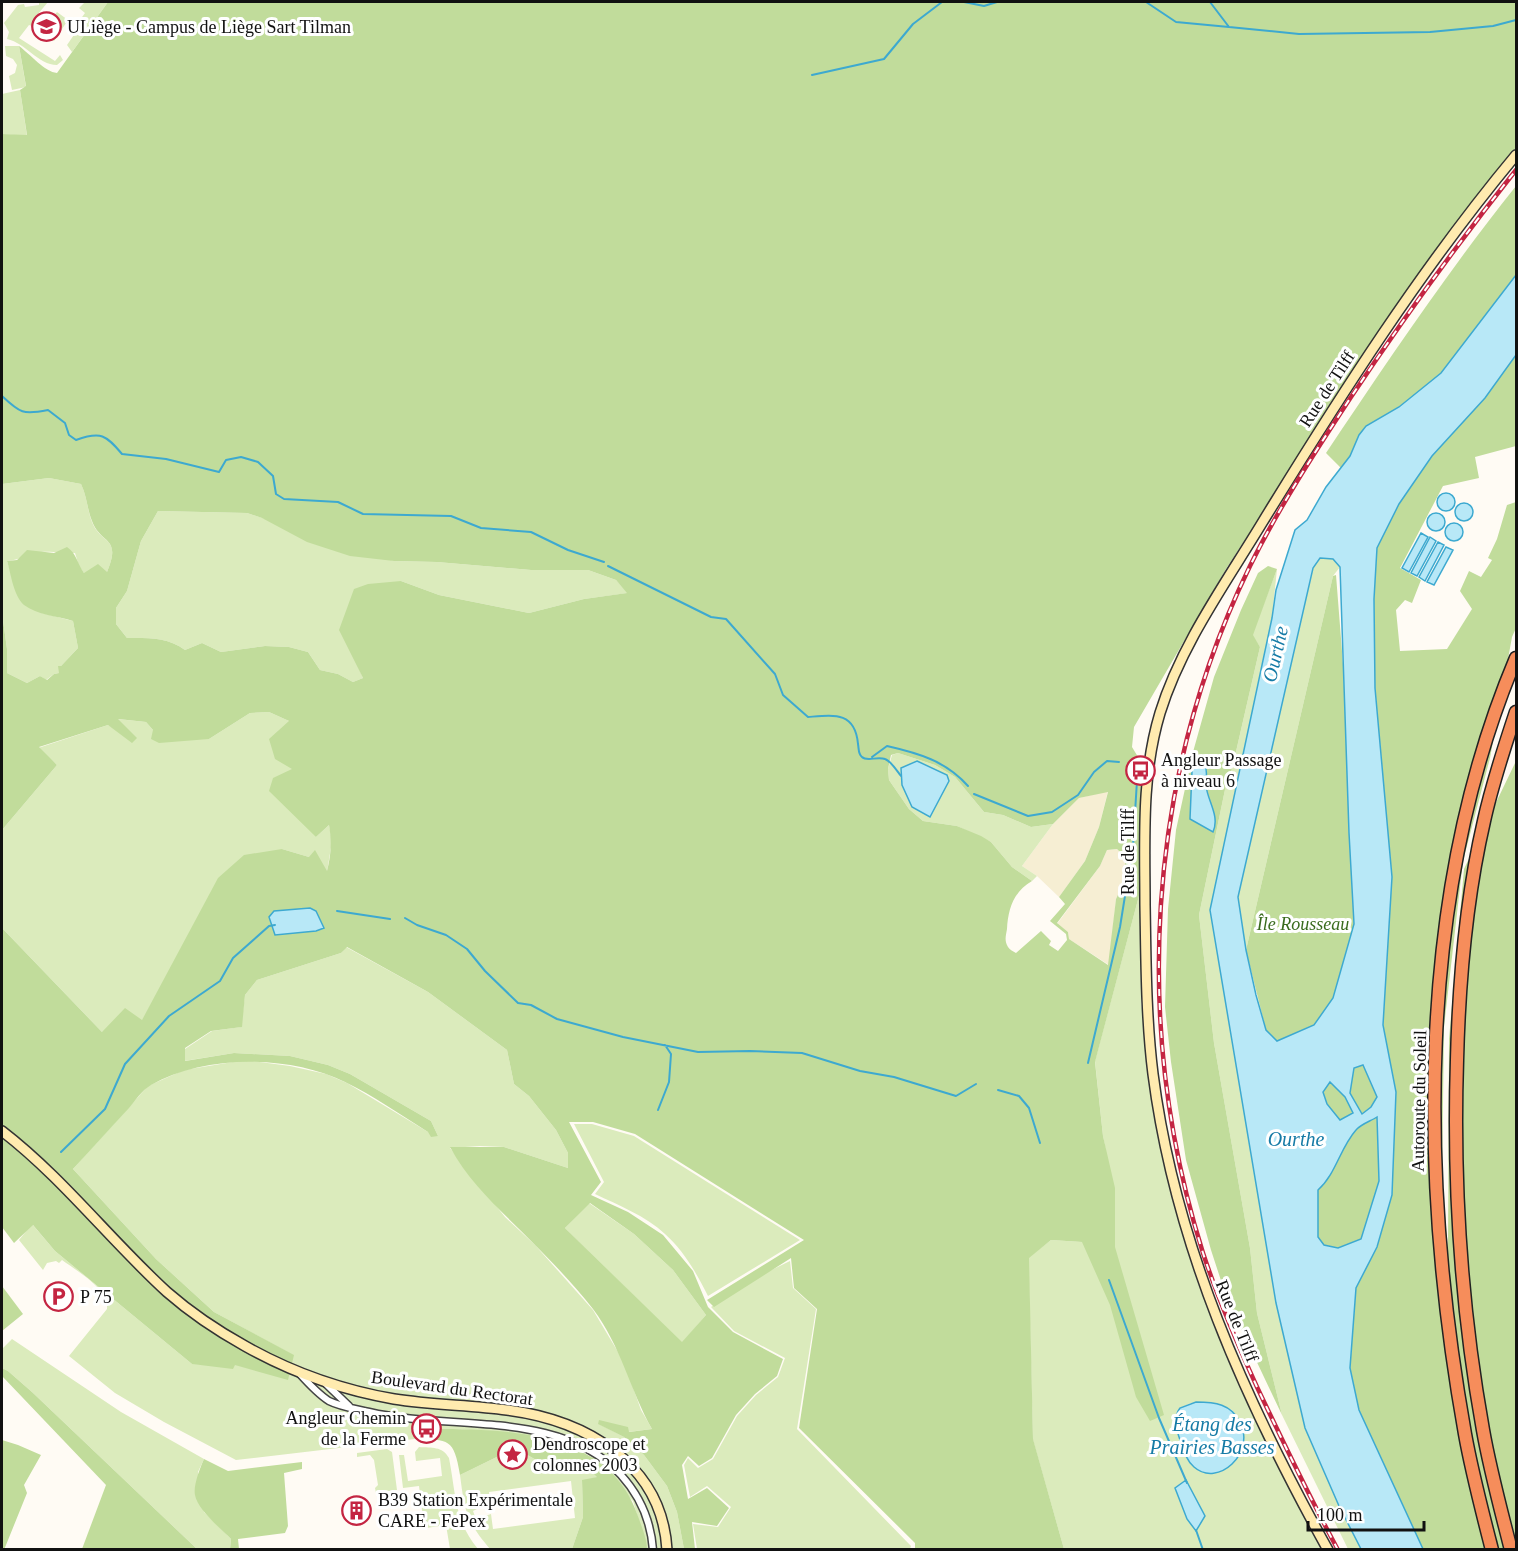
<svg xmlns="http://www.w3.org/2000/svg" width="1518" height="1551" font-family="Georgia,serif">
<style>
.farmland{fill:#f6eed3}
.green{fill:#dbebbc;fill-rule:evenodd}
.forest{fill:#c1dc9b;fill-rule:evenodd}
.water{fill:#b8e8f7;stroke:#3da9d0;stroke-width:1.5;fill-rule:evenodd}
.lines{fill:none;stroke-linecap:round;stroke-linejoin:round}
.stream{stroke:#3da9d0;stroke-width:2}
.minor-casing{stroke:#444;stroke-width:9}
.secondary-casing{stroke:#333;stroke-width:12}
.motorway-casing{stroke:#222;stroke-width:15}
.minor{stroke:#fff;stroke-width:6}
.secondary{stroke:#ffebaf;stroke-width:9}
.motorway{stroke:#f68d5b;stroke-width:12}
.rail-casing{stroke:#c42542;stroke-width:4.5}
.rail{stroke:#fff;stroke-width:2;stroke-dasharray:7;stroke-linecap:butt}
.labels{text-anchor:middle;stroke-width:6;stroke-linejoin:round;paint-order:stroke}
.poi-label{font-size:18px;fill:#111;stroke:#fff;text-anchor:start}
.street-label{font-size:18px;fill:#111;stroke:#fff}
.park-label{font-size:18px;font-style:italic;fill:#396b1e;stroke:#fff}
.water-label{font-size:20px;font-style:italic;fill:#167ba6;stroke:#fff}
</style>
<rect width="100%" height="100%" fill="#fffbf4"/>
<path class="farmland" d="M1108,791L1099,827L1085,861L1059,897L1037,876L1022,866L1053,824L1079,798Z
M1117,849L1125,857V879L1116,899L1109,965L1069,939L1068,932L1057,924L1100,866L1107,850Z"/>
<path class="green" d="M39,2H48L33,20L35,22L32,26L29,25L19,38L55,61L60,55L63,60L57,65C38,65 26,43 7,39L9,32L4,23L18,5L24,4L25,7L39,5Z
M85,2H108L72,52L67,45L80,26L77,24L85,13L79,8Z
M57,12L68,20L54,41L41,31Z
M5,46H19L26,87L12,90L9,76L15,73L17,65L13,59L6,56Z
M20,90L27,136L2,134V94Z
M49,478L81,484C87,496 87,509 92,522C101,545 122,536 107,572L84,573L79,566L75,553C66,553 48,551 41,552C29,554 19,560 7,561L11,573L42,613L73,621L78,648L61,666L59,673L54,674L46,680L40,676L27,683L7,673V649L2,613V484Z
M158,511L247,513L394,561L437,562L531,570H588L616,580L628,593L584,599L529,613L439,595L401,581L353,655L363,678L353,682L338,674L320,670L308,652L289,647L265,646L221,652L202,643L185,650C168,637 148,638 127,638L116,624V608L127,591L141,541Z
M1320,558L1333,559L1340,567L1333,576L1246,950L1238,897L1313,568Z
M1277,569L1272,618L1210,910L1276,1303L1305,1428L1339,1506L1361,1549H1348L1282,1415L1257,1313L1250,1248L1214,1043L1199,915L1227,780L1232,769L1260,647L1252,635Z
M269,712L289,721L293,769L316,837L329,825L332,841L327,872L309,857L282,849L172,966L142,1021L102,1032L2,928V830L57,765L38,748L108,725L136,738L117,719L146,722L153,730L209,739L250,713Z
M898,753L935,765L955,777L984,812L1003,815L1031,827L1053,824L1022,866L1037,876L1032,881L1012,867L991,842L957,826L923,821L909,809L889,780L888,769L892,755Z
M1140,892L1142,929L1141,1003L1162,1155L1174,1201L1197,1278L1215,1329L1283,1476L1323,1549H1064L1033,1440L1029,1284L1012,1245L1089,1094L1106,1151L1103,1136L1095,1061ZM1066,1191L1082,1242L1051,1240L1029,1257ZM1204,1402L1232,1410C1249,1431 1247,1448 1229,1467L1180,1408L1191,1403Z
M346,947L428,992L507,1050L514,1084L529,1096L556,1130L568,1153V1168L504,1147L480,1146L450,1148L505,1217L535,1245L593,1310L624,1362L641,1410L652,1429L628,1432L599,1424L624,1437L644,1455L667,1486L677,1512L684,1549H647L633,1501L588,1454L517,1435L462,1429H415V1439L236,1460L164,1422L115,1393L69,1356L107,1309C109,1289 77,1271 62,1260L59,1263L56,1261L47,1263L43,1270L19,1240L32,1224L55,1251L192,1364L235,1365L293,1355L214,1312L156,1259L73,1169L148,1086L184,1070L245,1060L290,1066L326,1074L347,1083L428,1132L438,1136L431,1121L350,1074L328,1065L290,1056L234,1053L184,1061L185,1049L212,1031L241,1027L245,995L257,980L341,953Z
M574,1124H592L634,1136L800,1240L708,1296C697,1274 684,1251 665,1234C646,1216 618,1205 595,1194L604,1182Z
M589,1203L634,1234L673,1270L706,1315L682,1343L565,1228Z
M790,1261L793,1288L816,1309L797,1429L911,1546L910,1549H697L693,1524L718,1527L731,1507L707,1486L690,1497L684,1465L688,1458L698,1468L713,1459L737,1416L756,1395L778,1377L785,1358L734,1331L711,1307L753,1279Z
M12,1339L121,1412L204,1459L198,1472L204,1512L231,1539L230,1549H197L32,1392L8,1371L2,1368V1349Z
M419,1447C432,1448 442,1446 449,1458C456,1494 454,1520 478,1549H450L446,1525L420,1529V1527L424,1526L419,1486L403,1488L399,1455H404L408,1481L442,1476L440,1458L416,1461L415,1452Z
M515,1448L538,1461L580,1460L598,1477L582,1481L583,1517L572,1549L491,1550C466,1521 465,1512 460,1475ZM571,1481L575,1518L493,1529L491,1514L476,1519L473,1511L477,1509L476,1506L490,1504L489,1492Z
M387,1449L392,1452L397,1490L376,1493L375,1488L378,1485L374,1460L370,1455L357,1457V1453Z"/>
<path class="forest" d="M108,2H1516V150L1488,185L1310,440L1226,569L1134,727L1132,747L1141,762L1140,892L1095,1062L1103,1136L1115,1188V1247L1164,1415L1150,1421L1136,1397L1110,1305L1082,1242L1051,1240L1029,1258L1033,1439L1064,1549H915V1543L799,1428L817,1309L794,1288L791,1258L714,1307L707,1300L804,1240L635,1134L593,1122H569L601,1182L591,1195L628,1212L663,1235L693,1271L708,1307L733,1332L783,1359L777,1376L755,1394L736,1415L712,1458L699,1466L688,1456L682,1465L688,1499L707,1488L729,1508L717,1526L692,1522L695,1549H684L677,1512L667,1486L644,1455L624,1437L598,1424L599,1420L628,1427L629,1432L652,1429C630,1390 621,1346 593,1309C576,1287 554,1264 534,1244C504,1213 471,1186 450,1147H504L568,1168V1153L556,1130L529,1096L514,1084L507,1050L428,992L347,947L341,953L257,980L245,995L242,1027L211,1031L185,1048V1061L234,1053L290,1056L328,1065L350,1074L431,1121L438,1136L431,1137L428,1132C401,1115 374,1096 345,1082C290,1055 205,1054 151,1085C142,1090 135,1101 129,1108C110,1128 92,1149 73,1169L156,1259L214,1312L294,1355L288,1380L235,1365L233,1369L192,1364L55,1251L33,1225L14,1243L2,1227V928L102,1032L125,1008L142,1020L218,878L244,855L282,849L309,857L315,850L327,871C331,855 332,842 329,825L316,837L269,791L273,778L292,769L275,759L269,739L289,721L269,712L250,713L209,739L159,743L151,739L153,730L146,722L118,719L137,738L132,743L108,725L39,747L57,765L2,830V613L7,649V673L27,683L40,676L47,680L54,674L59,673L58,666H61L78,648L73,621C58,616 37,615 24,605C13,595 11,573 7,561L17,560L27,550L54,553L67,547C77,554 77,563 84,573L98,564L107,572C122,536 101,545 92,521C87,509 87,496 81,484L49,478L2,484V134L27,135L20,90L26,86L19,46C30,54 45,72 57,73ZM158,511L247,513L262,518L307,542L350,556L394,561L437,562L531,570H588L616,580L627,593L584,599L529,613L439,595L401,581L368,584L354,589L339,630L363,678L353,682L338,674L320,670L308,652L289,647L265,646L221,652L202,643L185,650C168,637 148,638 127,638L116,624V608L127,591L141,541ZM898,753L935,765L955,777L984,812L1003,815L1031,827L1053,824L1079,798L1108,792L1099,827L1085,861L1059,897L1065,904L1050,921L1066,934L1067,940L1058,951L1049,945L1051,941L1041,931L1016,953C1013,951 1010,950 1008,947C1004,941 1006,935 1007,929C1008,909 1014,891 1032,881L1012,867L991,842L981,836L957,826L923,821L909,809L889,780L888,769L891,755ZM1117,849L1125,857V879L1116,899L1108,965L1069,939L1068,932L1057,923L1100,866L1107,850ZM590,1203L634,1234L673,1270L706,1315L682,1342L565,1228Z
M1516,186V275L1441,373L1399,407L1366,426L1359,435L1350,456L1341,468L1326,453C1387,362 1448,271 1516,186Z
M1516,355V446L1475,457L1479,478L1443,486L1400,568L1421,580L1412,603L1405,600L1396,610L1400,651L1447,649L1472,609L1460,591L1469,571L1481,577L1492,560L1488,558L1497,539L1507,505L1516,502V628L1512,637L1490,758L1463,861L1444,1027L1442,1178L1448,1249L1449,1039L1464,869L1516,761V1549H1423L1359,1410L1350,1368L1356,1288L1377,1247L1396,1092L1383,1025L1392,877L1375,688L1374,599L1377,548L1399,504L1432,456L1485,398Z
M1268,566L1277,569L1253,635L1260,647L1232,769L1227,780L1199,915L1214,1043L1250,1248L1257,1313L1282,1415L1227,1299L1211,1250L1186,1160L1171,1062L1165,1007L1168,909L1176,830L1193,752L1214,677L1241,610L1258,573Z
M1336,575L1343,664L1354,924L1333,998L1314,1025L1277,1041L1266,1030L1246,950L1333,576Z
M1363,1065L1377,1097L1371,1107L1362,1114L1350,1093L1354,1068Z
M1330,1082L1345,1097L1353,1113L1340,1120L1327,1104L1323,1091Z
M1377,1117L1379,1181L1361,1239L1337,1248L1324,1245L1318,1237V1190C1336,1174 1340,1147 1357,1129C1362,1124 1371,1120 1377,1117Z
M2,1286L23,1314L2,1331Z
M2,1368L8,1371L32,1392L197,1549H82L106,1485L2,1376Z
M415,1429C494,1429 610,1425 639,1519C642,1528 647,1539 647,1549H572L583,1517L582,1480L597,1477L580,1460L538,1461L515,1448L460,1475C454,1438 449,1440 415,1439Z
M2,1440L18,1445L41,1455L24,1485L27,1493L4,1550L2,1549Z
M204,1459L228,1471L302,1462V1469L284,1473L288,1526L285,1533L238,1539L239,1549H230L231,1539C221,1529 197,1509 195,1495C193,1486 200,1468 204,1459Z"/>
<path class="water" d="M1516,275V355L1485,398L1432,456L1399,504L1377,548L1374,599L1375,688L1392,877L1383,1025L1396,1092L1392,1195L1377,1247L1356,1288L1350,1368L1359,1410L1423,1549H1361L1339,1506L1305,1428L1276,1303L1210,910L1272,618L1276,590L1295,530L1307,520L1326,487L1350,456L1359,435L1366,426L1399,407L1441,373ZM1320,558L1333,559L1340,567L1349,833L1354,924L1333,998L1314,1025L1277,1041L1266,1030L1256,995L1246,950L1238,897L1313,568ZM1363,1065L1377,1097L1371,1107L1362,1114L1350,1093L1354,1068ZM1330,1082L1345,1097L1353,1113L1340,1120L1327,1104L1323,1092ZM1377,1117L1379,1181L1361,1239L1338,1248L1324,1245L1318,1237V1190C1336,1174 1340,1148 1356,1130C1361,1124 1371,1121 1377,1117Z
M1437 502a9 9 0 1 1 18 0a9 9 0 1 1-18 0Z
M1455 512a9 9 0 1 1 18 0a9 9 0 1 1-18 0Z
M1427 522a9 9 0 1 1 18 0a9 9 0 1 1-18 0Z
M1445 532a9 9 0 1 1 18 0a9 9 0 1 1-18 0Z
M1421,533L1428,537L1409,572L1402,568Z
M1430,537L1436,541L1417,576L1411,573Z
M1438,542L1444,545L1425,581L1419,577Z
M1446,547L1453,550L1434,585L1427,582Z
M917,761L947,775L949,781L930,817L912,807L902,785L901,768Z
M1195,762L1204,763C1209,771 1205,777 1206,786C1208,802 1220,816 1213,832L1190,819L1192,771Z
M310,908L316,911L324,928L316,931L275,935L269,917L274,911Z
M1196,1402C1215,1402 1231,1404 1240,1422C1256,1453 1218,1488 1194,1467C1187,1461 1184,1452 1181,1443C1177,1431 1172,1419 1180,1408Z
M1186,1480L1205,1516L1196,1531L1187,1519L1175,1488Z"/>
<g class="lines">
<path class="stream" d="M964,2L984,6L997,2
M1146,2L1176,22L1229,27
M1210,2L1229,27L1299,34L1430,32L1493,26L1516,20
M812,75L884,59L913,24L942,2
M2,396C20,413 23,415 48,410L65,423L69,435L76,440C101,431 106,435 122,454L166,459L219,472L226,460L241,457L258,462L273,476L276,494L284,499L338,502L363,514L451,516L481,528L531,532L568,550L604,562
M608,566L711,617L726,619L775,674L783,695L808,717C833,715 855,711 858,744C859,749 858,754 862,757C867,762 877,756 885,759C891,761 897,771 901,776
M872,757L887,746C918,753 946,761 968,786
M974,794L1028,816L1052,812L1078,795L1094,772L1107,761L1119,762
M337,911L390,919
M405,918L417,925L446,935L467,949L485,971L518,1003L531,1005L557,1019L623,1037L698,1052L750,1051L802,1053L860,1071L894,1077L956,1096L976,1084
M1088,1063L1120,927L1133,846L1138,764
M998,1090L1019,1096L1029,1108L1040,1143
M658,1110L669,1082L671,1054L665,1045
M61,1152L105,1109L125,1064L169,1016L220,981L233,958L269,926L275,925
M1109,1280L1159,1418L1187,1483
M1196,1530L1203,1550"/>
<defs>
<path id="minor" d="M299,1373C308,1383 318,1394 329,1401C341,1407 356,1409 369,1412C450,1431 561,1409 621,1475C640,1496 651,1522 653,1550
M324,1382L349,1406"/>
<path id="secondary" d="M2,1131C63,1178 110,1240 167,1292C191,1313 218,1331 245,1346C291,1372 342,1390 394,1399C432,1405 470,1405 507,1410C585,1420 662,1463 667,1550
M1328,1550C1245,1400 1175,1245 1153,1074C1146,1018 1146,961 1145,905C1145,840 1141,776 1160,713C1181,645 1225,584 1262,523C1340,396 1421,269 1516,155"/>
<path id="motorway" d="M1492,1550C1482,1511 1472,1473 1465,1434C1420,1182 1415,897 1516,658
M1511,1550C1501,1510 1490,1470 1483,1430C1461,1308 1453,1183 1457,1060C1459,980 1466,899 1484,821C1492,784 1504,748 1516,712"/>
</defs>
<use href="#minor" class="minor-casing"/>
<use href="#secondary" class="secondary-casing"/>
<use href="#motorway" class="motorway-casing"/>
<use href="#minor" class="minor"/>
<use href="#secondary" class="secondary"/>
<use href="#motorway" class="motorway"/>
<defs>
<path id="rail" d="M1338,1550C1309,1496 1283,1442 1257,1387C1237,1343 1218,1299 1203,1253C1132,1027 1146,780 1250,566C1279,507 1315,452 1351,397C1403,319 1458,243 1516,170"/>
</defs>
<use href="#rail" class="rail-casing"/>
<use href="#rail" class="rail"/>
</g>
<defs>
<symbol id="university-ring" viewBox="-11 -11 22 22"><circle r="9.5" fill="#fff" stroke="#c42542" stroke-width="1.5"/><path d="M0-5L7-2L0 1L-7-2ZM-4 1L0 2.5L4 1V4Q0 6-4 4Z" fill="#c42542"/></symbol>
<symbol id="bus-ring" viewBox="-11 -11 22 22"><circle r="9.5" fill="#fff" stroke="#c42542" stroke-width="1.5"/><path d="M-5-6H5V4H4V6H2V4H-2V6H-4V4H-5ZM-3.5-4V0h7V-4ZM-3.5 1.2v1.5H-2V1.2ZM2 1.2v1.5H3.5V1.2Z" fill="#c42542"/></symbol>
<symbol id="parking-ring" viewBox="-11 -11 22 22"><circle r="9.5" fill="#fff" stroke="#c42542" stroke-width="1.5"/><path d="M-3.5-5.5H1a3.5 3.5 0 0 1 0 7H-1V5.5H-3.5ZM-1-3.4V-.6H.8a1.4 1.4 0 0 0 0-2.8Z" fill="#c42542"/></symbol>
<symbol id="sight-ring" viewBox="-11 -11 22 22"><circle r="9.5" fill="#fff" stroke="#c42542" stroke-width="1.5"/><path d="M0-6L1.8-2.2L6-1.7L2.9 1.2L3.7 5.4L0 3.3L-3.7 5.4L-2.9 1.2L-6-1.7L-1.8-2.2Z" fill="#c42542"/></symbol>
<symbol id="building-ring" viewBox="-11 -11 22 22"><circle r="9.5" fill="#fff" stroke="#c42542" stroke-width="1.5"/><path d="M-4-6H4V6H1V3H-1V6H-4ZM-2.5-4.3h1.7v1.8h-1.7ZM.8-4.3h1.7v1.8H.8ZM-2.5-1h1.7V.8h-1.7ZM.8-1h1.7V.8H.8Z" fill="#c42542"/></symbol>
</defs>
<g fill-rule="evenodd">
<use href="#university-ring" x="30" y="10" width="33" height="33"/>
<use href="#bus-ring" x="1124" y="754" width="33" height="33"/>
<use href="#parking-ring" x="42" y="1280" width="33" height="33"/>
<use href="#bus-ring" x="410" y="1412" width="33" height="33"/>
<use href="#sight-ring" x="496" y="1438" width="33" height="33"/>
<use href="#building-ring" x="340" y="1494" width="33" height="33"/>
</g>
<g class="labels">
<g class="poi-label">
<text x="67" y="33">ULiège - Campus de Liège Sart Tilman</text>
<text x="1161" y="766">Angleur Passage<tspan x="1161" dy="21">à niveau 6</tspan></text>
<text x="80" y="1303">P 75</text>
<text x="406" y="1424" text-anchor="end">Angleur Chemin<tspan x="406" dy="21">de la Ferme</tspan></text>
<text x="533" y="1450">Dendroscope et<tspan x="533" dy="21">colonnes 2003</tspan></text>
<text x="378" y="1506">B39 Station Expérimentale<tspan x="378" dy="21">CARE - FePex</tspan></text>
</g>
<g class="street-label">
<text transform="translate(1327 389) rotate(-57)" y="6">Rue de Tilff</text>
<text transform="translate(1128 852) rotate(-90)" y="6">Rue de Tilff</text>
<text transform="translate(1419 1101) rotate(-89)" y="6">Autoroute du Soleil</text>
<text transform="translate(1237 1321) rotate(68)" y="6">Rue de Tilff</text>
<text transform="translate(452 1388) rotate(8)" y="6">Boulevard du Rectorat</text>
</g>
<g class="park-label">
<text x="1303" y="930">Île Rousseau</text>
</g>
<g class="water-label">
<text transform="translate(1275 654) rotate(-77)" y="7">Ourthe</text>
<text x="1296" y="1146">Ourthe</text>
<text x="1212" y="1431">Étang des<tspan x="1212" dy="23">Prairies Basses</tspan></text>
</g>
</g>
<rect width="1518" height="1551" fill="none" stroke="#111111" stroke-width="6"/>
<path d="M1308 1521v9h116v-9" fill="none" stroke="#111111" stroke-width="3"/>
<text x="1317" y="1521" font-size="18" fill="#111111" stroke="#ffffff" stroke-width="4.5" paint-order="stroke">100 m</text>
</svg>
